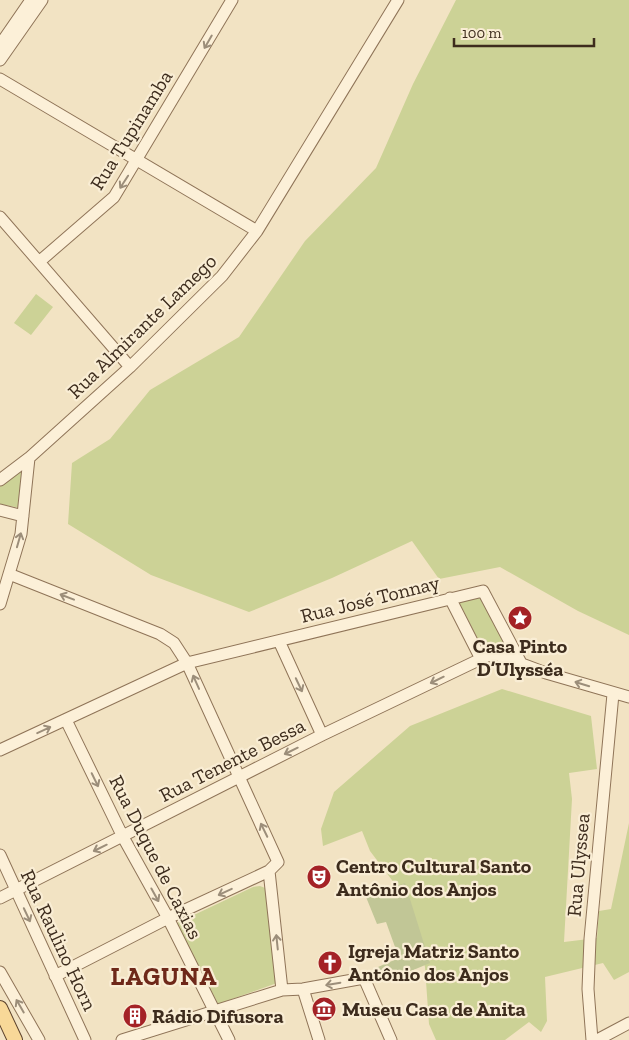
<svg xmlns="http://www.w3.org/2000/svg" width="629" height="1040" font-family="'Zilla Slab',serif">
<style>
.green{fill:#ccd296}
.cemetery{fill:#c1c696}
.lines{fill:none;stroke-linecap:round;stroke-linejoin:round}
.minor-casing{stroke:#8f7458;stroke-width:13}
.major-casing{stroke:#5c422c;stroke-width:16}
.minor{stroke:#fcf0d8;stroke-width:11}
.major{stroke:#f8d898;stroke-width:14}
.oneway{stroke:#9c8e7a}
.labels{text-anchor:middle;stroke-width:4.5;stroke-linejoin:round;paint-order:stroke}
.street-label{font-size:20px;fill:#3d2c1d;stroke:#f9edd4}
.poi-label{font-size:20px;font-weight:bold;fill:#3d2c1d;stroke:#f9edd4;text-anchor:start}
.district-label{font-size:25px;font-weight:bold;letter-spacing:1px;fill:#6e2819;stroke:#f9edd4}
</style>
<rect width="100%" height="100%" fill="#f2e3c3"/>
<path class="green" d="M456,0H629V635L578,611L500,567L439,579L412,541L332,578L249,612L151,575L68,524L72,463L110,439L150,390L239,337L305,241L376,168L413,84Z
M36,294L53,307L31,335L14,323Z
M24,466L20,508L0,504V486Z
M480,597L506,643L483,649L459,602Z
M502,689L591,716L597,769L569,773L572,799L564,942L597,938L599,911L611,909L629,823V972L614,980L603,963L545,977L547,1021L541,1032L529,1022L505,1040H436L429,1024L425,967L404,896L370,851L362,831L323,846L321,829L334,792L410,726Z
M260,886L265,888L277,983L218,1004L177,923L253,887Z"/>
<path class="cemetery" d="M405,883L430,963L387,981L378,967L399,958L386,922L377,924L366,897Z"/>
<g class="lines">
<defs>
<path id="minor" d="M0,45L31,0
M0,60L42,0
M0,79L257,231
M0,217L130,367
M40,261L114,197L232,0
M0,480L29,458L130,367L222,276L257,231L398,0
M0,510L23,516
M9,574L160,634L174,643L187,663L278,862L269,871L168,918L55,976
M450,598L481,659
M0,604L21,534L29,458
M279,641L322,735
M66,720L123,837L168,918L229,1040
M0,750L187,663L483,591L521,663
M0,855L85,1040
M269,871L282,990
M0,898L322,735L487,656L498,655L546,673L629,697
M0,972L39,1040
M303,989L319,1040
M122,1040L282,990L303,989L364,978L391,1040
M592,1040L588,989L590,939L613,694
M597,1040L629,1023"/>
<path id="major" d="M0,1008L15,1040"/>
</defs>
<use href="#minor" class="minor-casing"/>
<use href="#major" class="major-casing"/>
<use href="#minor" class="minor"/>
<use href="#major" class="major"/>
</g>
<defs><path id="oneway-shaft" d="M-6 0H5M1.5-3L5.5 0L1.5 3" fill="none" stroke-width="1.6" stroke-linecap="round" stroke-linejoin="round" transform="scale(1.25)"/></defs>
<g class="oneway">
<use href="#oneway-shaft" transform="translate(208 42) rotate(120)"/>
<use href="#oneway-shaft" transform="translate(124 182) rotate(123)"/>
<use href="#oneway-shaft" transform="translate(19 540) rotate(-74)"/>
<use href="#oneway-shaft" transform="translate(67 597) rotate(-159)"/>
<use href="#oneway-shaft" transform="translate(437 680) rotate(154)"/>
<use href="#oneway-shaft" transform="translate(196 682) rotate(-114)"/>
<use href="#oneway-shaft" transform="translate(582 684) rotate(-163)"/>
<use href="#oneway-shaft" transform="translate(299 685) rotate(65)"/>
<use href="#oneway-shaft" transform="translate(44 730) rotate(-25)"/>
<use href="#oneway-shaft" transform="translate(291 751) rotate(154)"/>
<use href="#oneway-shaft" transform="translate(95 780) rotate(64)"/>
<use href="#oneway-shaft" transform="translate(264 830) rotate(-116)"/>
<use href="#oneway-shaft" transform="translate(100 848) rotate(154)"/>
<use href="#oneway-shaft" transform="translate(225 892) rotate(155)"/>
<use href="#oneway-shaft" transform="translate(155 895) rotate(61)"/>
<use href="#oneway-shaft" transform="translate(27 915) rotate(65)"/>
<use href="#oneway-shaft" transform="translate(277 942) rotate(-96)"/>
<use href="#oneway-shaft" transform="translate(333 984) rotate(170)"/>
<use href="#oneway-shaft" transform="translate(20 1006) rotate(-120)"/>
</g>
<defs>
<symbol id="sight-disc" viewBox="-11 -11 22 22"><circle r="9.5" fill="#a42226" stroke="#f9edd4"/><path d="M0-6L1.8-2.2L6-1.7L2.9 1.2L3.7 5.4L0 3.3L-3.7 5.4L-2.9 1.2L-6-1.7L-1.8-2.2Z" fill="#fff"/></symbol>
<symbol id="theatre-disc" viewBox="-11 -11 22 22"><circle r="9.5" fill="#a42226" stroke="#f9edd4"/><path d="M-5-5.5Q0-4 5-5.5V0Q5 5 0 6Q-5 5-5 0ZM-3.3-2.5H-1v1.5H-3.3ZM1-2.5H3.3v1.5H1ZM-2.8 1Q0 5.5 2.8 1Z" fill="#fff"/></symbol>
<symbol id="church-disc" viewBox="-11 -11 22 22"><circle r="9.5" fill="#a42226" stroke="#f9edd4"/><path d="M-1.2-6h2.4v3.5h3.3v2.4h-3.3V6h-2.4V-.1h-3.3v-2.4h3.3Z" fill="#fff"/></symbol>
<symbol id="museum-disc" viewBox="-11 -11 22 22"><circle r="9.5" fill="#a42226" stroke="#f9edd4"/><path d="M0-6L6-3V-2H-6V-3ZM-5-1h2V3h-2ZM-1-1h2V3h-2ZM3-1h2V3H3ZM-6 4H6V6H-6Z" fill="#fff"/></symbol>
<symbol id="building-disc" viewBox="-11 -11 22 22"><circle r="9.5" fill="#a42226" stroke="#f9edd4"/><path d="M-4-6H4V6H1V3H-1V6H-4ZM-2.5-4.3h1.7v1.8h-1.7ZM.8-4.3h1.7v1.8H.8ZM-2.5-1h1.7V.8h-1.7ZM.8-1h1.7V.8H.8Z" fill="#fff"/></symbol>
</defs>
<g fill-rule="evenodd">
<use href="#sight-disc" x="506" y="604" width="28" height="28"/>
<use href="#theatre-disc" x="305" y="863" width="28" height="28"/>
<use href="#church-disc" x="316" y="949" width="28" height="28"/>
<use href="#museum-disc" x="310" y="995" width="28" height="28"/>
<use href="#building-disc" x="121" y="1002" width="28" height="28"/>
</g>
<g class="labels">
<g class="street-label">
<text transform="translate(131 130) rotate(-58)" y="7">Rua Tupinamba</text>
<text transform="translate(142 326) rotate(-44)" y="7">Rua Almirante Lamego</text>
<text transform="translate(370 599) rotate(-14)" y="7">Rua José Tonnay</text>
<text transform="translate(232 760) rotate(-27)" y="7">Rua Tenente Bessa</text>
<text transform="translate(156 857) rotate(63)" y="7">Rua Duque de Caxias</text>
<text transform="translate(578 865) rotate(-85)" y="7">Rua Ulyssea</text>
<text transform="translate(59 940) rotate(65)" y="7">Rua Raulino Horn</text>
</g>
<g class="poi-label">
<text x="520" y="653" text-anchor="middle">Casa Pinto<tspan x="520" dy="23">D’Ulysséa</tspan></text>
<text x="336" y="873">Centro Cultural Santo<tspan x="336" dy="23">Antônio dos Anjos</tspan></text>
<text x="348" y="958">Igreja Matriz Santo<tspan x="348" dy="23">Antônio dos Anjos</tspan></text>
<text x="342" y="1016">Museu Casa de Anita</text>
<text x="152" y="1023">Rádio Difusora</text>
</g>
<g class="district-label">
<text x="164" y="985">LAGUNA</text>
</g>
</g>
<path d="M454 38v8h140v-8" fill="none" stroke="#3d2c1d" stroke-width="2.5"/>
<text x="462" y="38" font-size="15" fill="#3d2c1d" stroke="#f9edd4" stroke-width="4" paint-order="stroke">100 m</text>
</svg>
